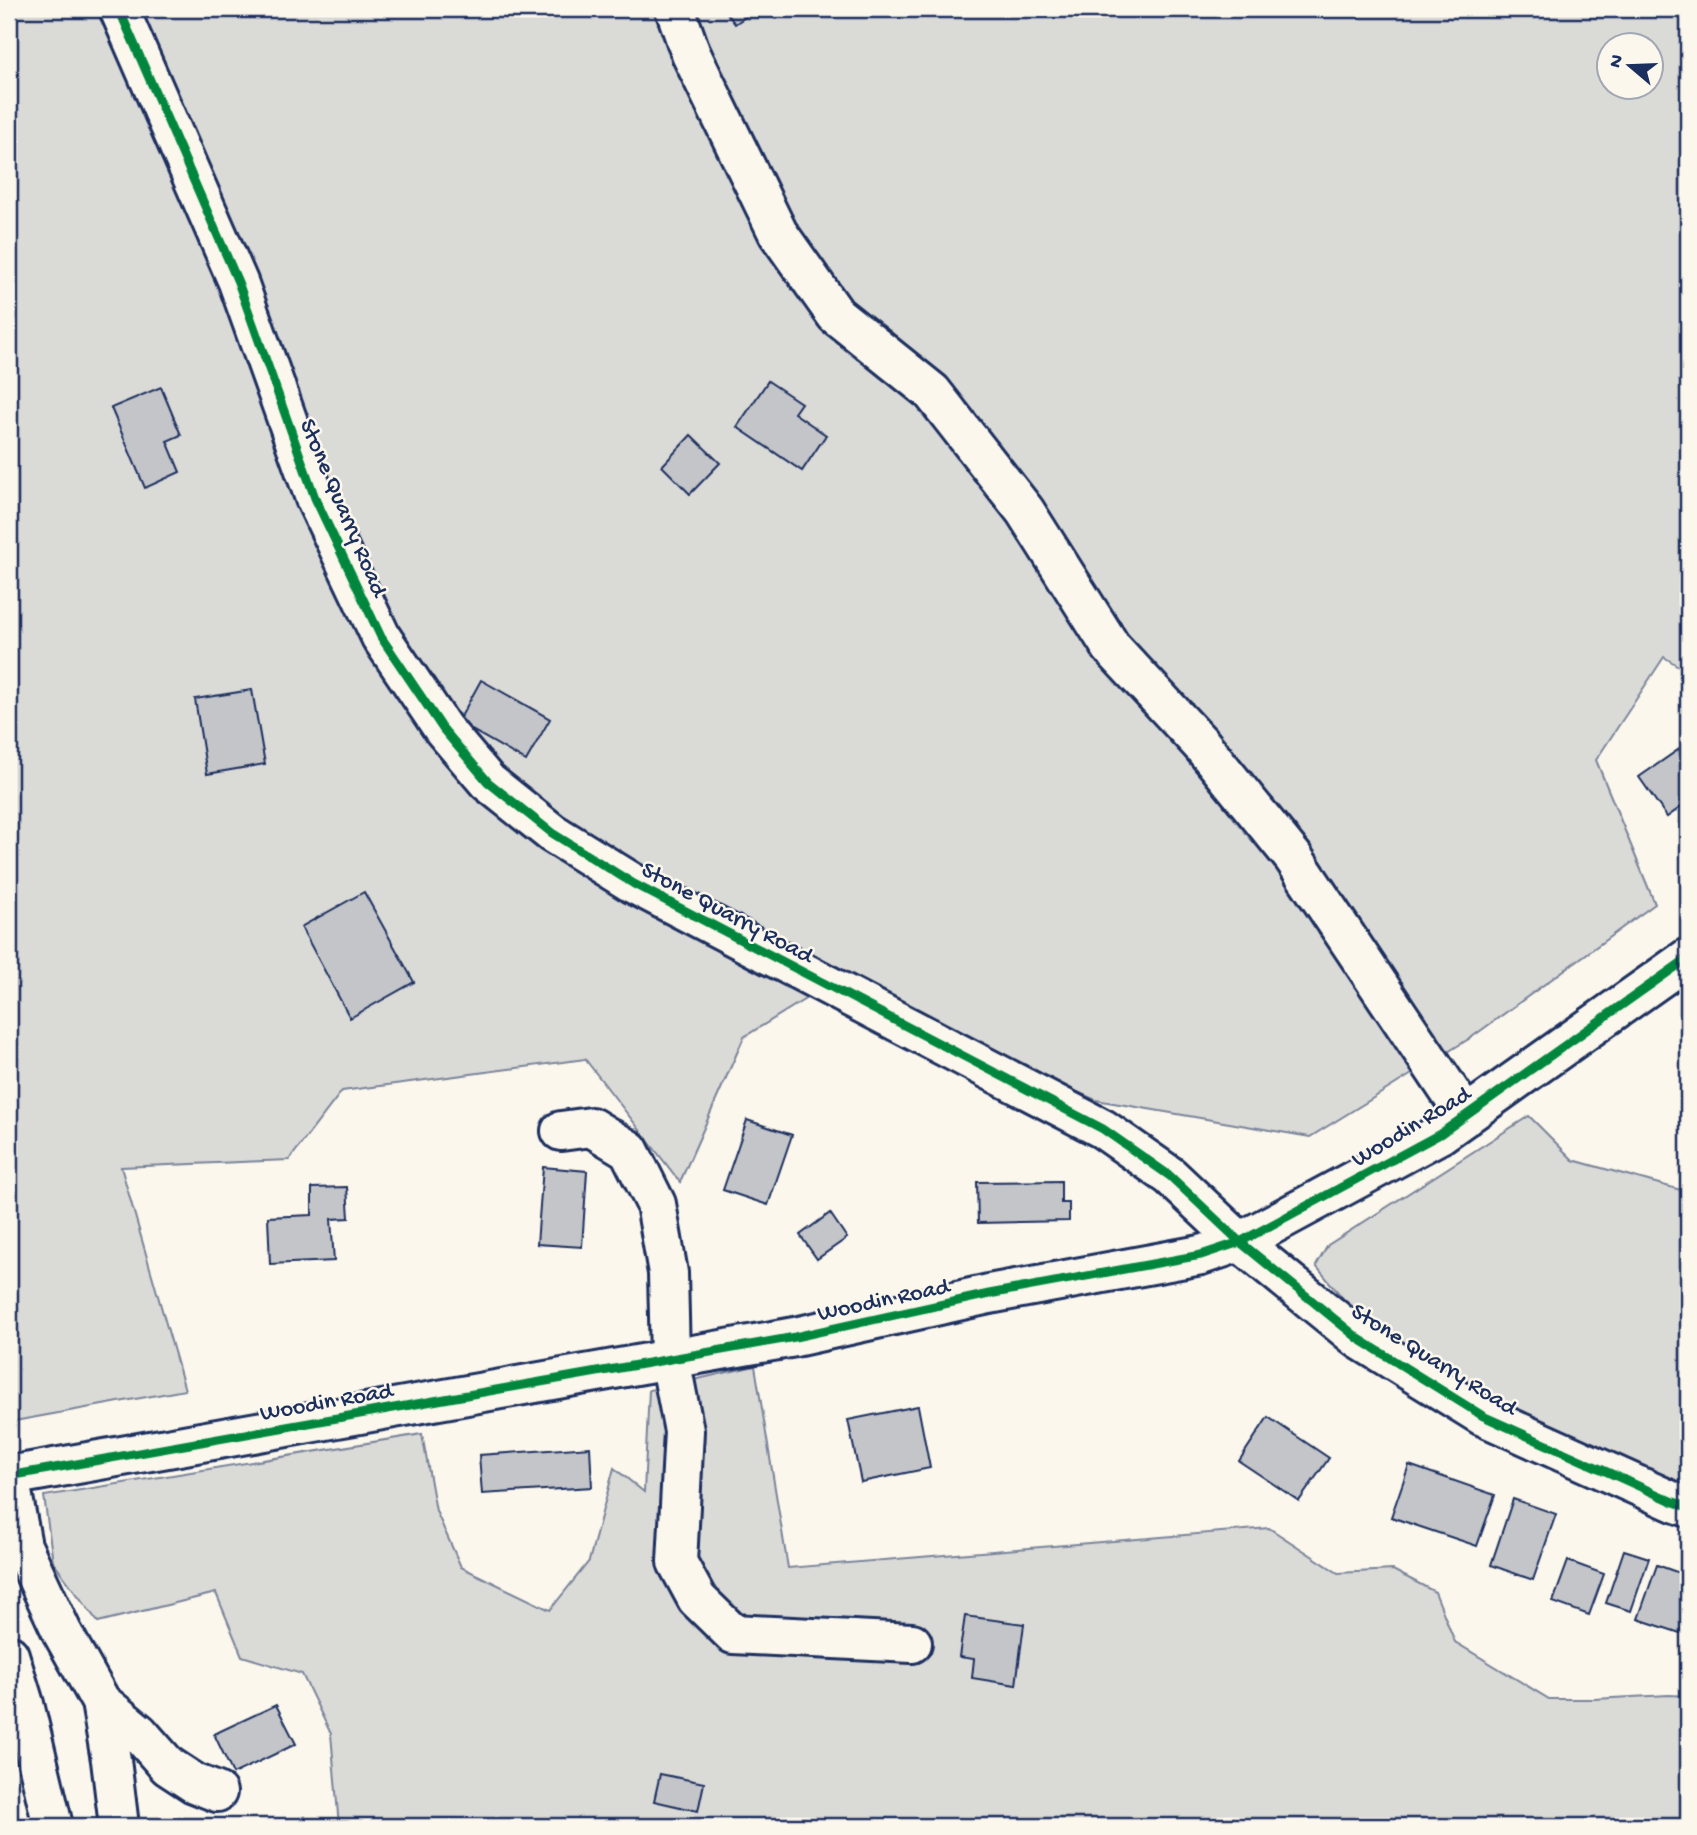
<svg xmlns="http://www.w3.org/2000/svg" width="1697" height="1835" font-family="'Gochi Hand',sans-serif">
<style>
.green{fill:#dadad7;stroke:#7a849a;stroke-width:2;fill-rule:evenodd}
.building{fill:#c3c5c9;stroke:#1b2f5e;stroke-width:2}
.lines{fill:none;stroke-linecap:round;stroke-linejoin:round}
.minor-casing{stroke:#1b2f5e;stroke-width:44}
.minor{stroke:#fbf7ec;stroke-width:38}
.cycleway-casing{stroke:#fbf7ec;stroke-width:13}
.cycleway{stroke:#00873e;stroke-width:9}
.labels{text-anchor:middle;stroke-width:5;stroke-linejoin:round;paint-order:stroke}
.street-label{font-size:24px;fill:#1b2f5e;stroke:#fbf7ec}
</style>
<rect width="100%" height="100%" fill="#fbf7ec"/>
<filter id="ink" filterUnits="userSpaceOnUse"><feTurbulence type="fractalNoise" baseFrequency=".0143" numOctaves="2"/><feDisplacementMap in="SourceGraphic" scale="14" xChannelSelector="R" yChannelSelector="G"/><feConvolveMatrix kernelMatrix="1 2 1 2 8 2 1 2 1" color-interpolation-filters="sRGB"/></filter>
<g filter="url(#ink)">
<path class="green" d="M9,9H1688V672L1664,657L1596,760L1655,904L1472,1037L1310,1137L1096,1100L828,985L744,1037L680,1182L585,1059L342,1091L289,1160L121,1167L185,1390L9,1422ZM1610,46H1652V88H1610Z
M1529,1116L1573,1160L1688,1192V1486L1623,1460L1542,1424L1408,1357L1346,1302L1316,1266L1328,1245Z
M755,1366L788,1568L1269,1528L1338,1573L1393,1570L1435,1592L1455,1642L1549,1699H1594L1669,1695L1688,1696V1826H339L331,1734L302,1674L242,1656L216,1593L98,1622L53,1562L44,1496L422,1434L436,1511L461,1567L550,1610L589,1561L614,1468L644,1492L649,1390Z"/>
<path class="building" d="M724,9H757L735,24Z
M768,381L801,403L794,413L826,435L802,471L737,427Z
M161,387L181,435L167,441L180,472L145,488L111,408Z
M691,435L720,463L690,494L662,466Z
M481,680L550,719L526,761L458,722Z
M252,690L265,764L207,774L195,699Z
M1688,743V802L1667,817L1639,777Z
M364,892L414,982L350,1018L301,927Z
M747,1120L792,1135L768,1205L723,1190Z
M543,1167L587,1171L582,1247L537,1244Z
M1061,1181V1203H1069V1221L978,1223L977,1182Z
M347,1187L349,1218L331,1219L334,1261L270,1264L268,1217L312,1215V1188Z
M830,1213L847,1238L817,1259L800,1235Z
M918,1406L930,1468L861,1482L848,1420Z
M1268,1417L1329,1458L1299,1501L1239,1461Z
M590,1447L592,1487L482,1494L479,1455Z
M1409,1465L1495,1495L1477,1546L1391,1517Z
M1513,1499L1556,1514L1533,1580L1491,1565Z
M1624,1550L1649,1558L1631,1611L1606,1603Z
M1568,1561L1604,1574L1589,1615L1553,1602Z
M1657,1565L1688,1576V1608L1680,1633L1638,1619Z
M965,1616L1024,1624L1016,1685L972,1678L974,1659L959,1657Z
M276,1705L296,1744L233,1774L214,1734Z
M660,1774L704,1783L698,1811L654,1801Z
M305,1817L308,1826H278Z"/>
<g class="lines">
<defs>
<path id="minor" d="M119,9L238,282L315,498L381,637L443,729L488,782L552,833L634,884L1103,1129L1170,1176L1240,1242L1359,1339L1483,1416L1674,1502L1688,1507
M675,9L691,54L778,233L836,315L932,392L1025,511L1111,647L1201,744L1293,857L1466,1116
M561,1131L591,1127L629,1150L656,1204L668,1273L670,1359L684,1431L677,1562L697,1599L733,1634L912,1643
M9,1476L795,1337L989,1294L1201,1255L1240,1242L1440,1134L1688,958
M9,1476L22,1546L62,1632L101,1702L139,1733L168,1766L194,1783L217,1792
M9,1655L24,1704L53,1826
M101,1702L111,1760L119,1826"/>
</defs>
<use href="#minor" class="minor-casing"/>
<use href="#minor" class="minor"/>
<defs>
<path id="cycleway" d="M119,9L238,282L315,498L381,637L443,729L488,782L552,833L634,884L1103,1129L1170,1176L1240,1242L1359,1339L1483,1416L1674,1502L1688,1507
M9,1476L795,1337L989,1294L1201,1255L1240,1242L1440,1134L1688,958"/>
</defs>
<use href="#cycleway" class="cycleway-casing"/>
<use href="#cycleway" class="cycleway"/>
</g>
</g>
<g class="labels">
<g class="street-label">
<text transform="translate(345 507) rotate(67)" y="8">Stone Quarry Road</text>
<text transform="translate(728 911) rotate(28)" y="8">Stone Quarry Road</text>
<text transform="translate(1410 1125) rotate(-31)" y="8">Woodin Road</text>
<text transform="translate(883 1298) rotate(-12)" y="8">Woodin Road</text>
<text transform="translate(1435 1358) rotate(32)" y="8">Stone Quarry Road</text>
<text transform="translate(326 1400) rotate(-10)" y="8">Woodin Road</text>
</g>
</g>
<rect width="1697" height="1835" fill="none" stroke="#fbf7ec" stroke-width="35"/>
<rect x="18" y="18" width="1662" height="1800" fill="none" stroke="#1b2f5e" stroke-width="2.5" filter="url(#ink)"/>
<g transform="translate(1630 66) rotate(289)"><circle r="33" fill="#fbf7ec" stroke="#a1a7b3" stroke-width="2"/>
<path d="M0-5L12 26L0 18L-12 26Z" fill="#1b2f5e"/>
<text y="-10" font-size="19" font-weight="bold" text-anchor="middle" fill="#1b2f5e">N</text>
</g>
</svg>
